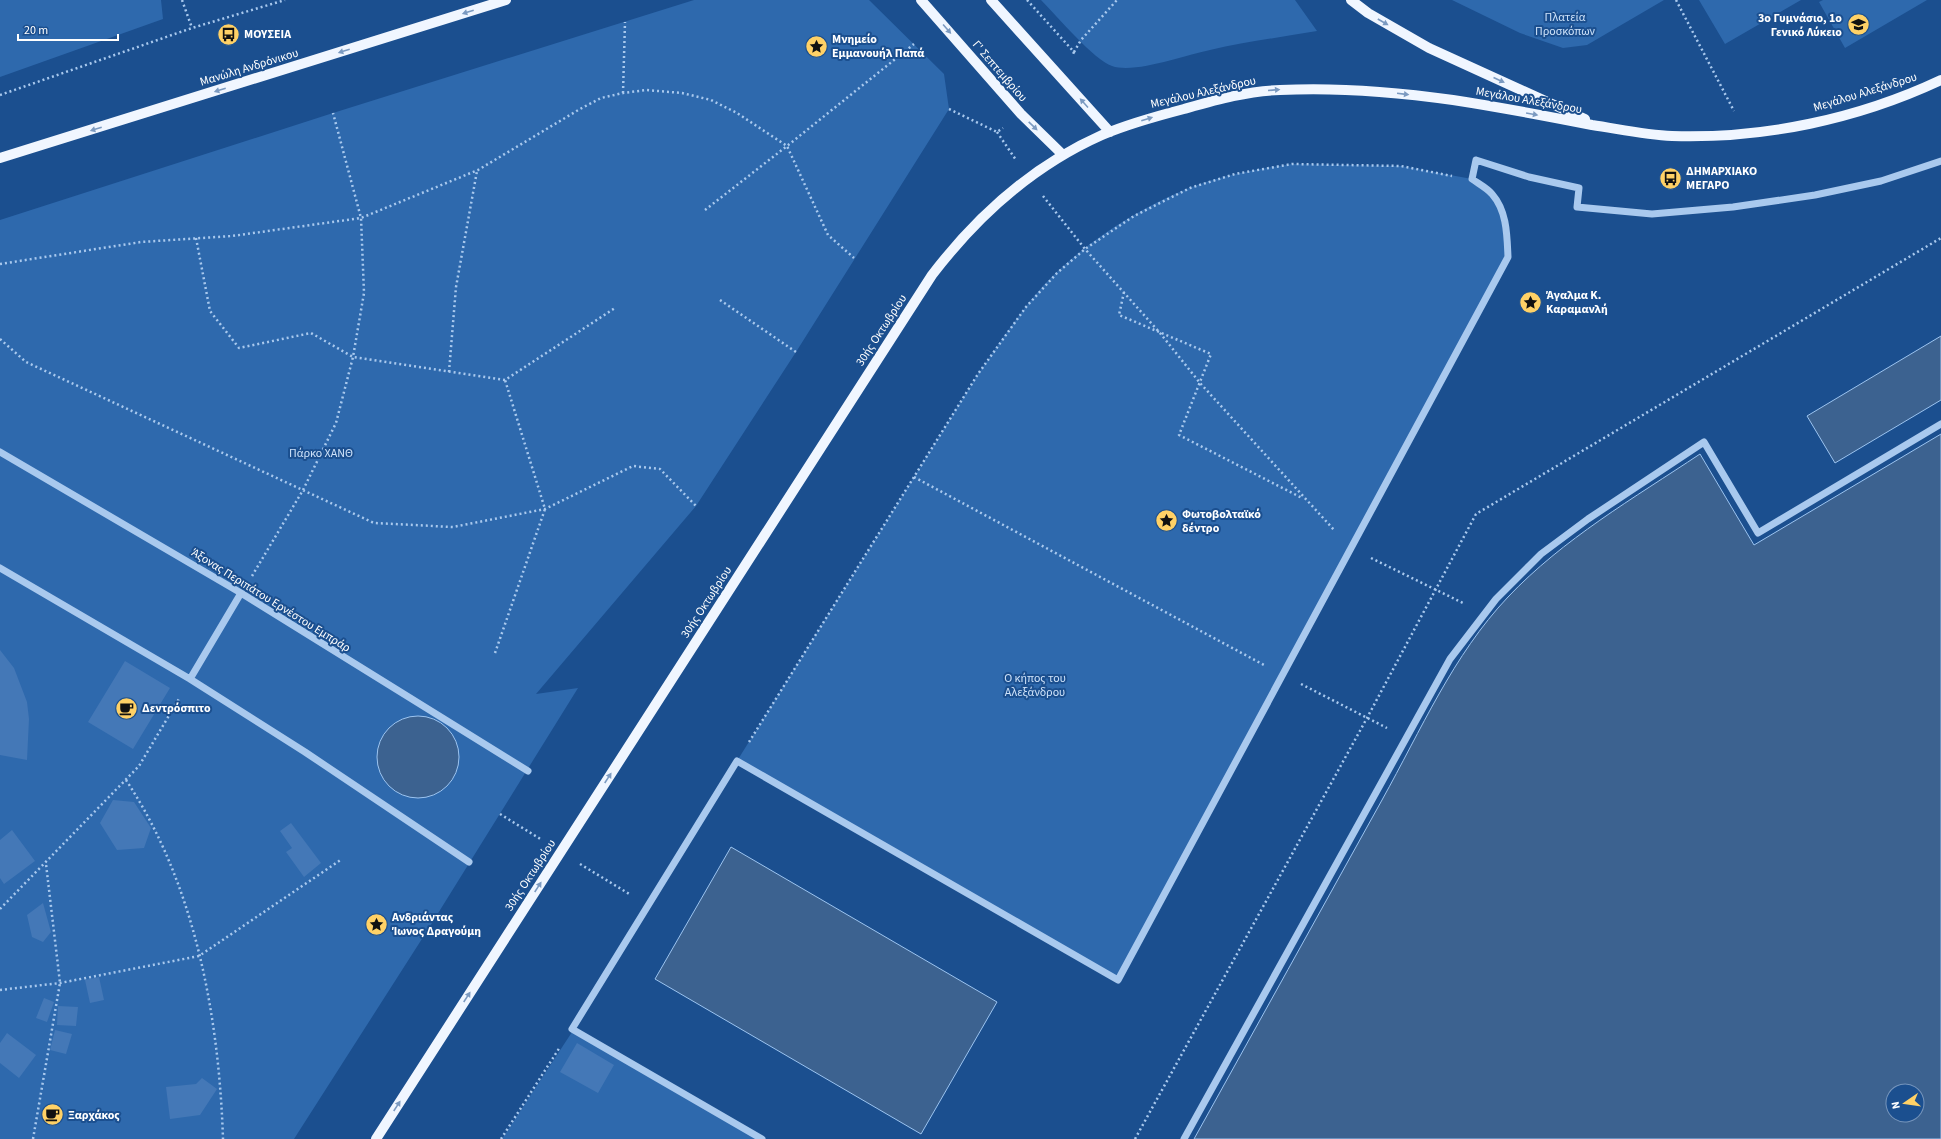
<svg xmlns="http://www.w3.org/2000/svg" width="1941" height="1139" font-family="'Source Sans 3',sans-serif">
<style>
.green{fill:#2e69ad}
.water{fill:#3c6290;stroke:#9cc4f0;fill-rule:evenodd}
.building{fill:#4478b7}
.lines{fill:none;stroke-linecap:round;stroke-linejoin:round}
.path{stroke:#a9c9ee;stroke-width:2.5;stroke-dasharray:2 3;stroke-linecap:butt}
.minor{stroke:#a9c9ee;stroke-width:7}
.major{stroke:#f0f6ff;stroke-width:10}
.oneway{fill:#7b9ac1}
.labels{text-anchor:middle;stroke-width:4;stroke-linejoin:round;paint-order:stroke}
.park-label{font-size:12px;fill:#cfe3fa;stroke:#1b4f8f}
.poi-label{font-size:12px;font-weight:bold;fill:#fff;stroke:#1b4f8f;text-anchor:start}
.street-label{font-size:12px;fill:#fff;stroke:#1b4f8f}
</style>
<rect width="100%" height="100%" fill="#1b4f8f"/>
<path class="green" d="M0,0H161L163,19L0,77Z
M694,0H869L944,74L949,109L796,352L696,506L536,694L578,688L427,931L294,1139H0V220L333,113Z
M1041,0H1295L1317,31C1282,37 1245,42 1210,50C1185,55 1135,74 1112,66C1095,61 1056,15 1041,0Z
M1452,0H1664L1587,45L1563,48L1520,33Z
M1699,0H1801L1725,44Z
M1823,0H1927L1845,48L1819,2Z
M1292,164L1401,166L1472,179L1492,194L1502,211L1508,257L1118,980L737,761L978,374C999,344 1019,313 1043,286C1085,241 1150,200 1209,181C1236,173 1264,168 1292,164Z
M574,1029L762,1139H502Z"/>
<path class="water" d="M1941,336V400L1835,463L1807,416Z
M1941,434V1139H1194C1257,1026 1319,913 1382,800C1421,730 1453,655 1508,597C1563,539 1634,498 1700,454L1754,545ZM1893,1091H1917V1115H1893Z
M377 757a41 41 0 1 1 82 0a41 41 0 1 1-82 0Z
M731,847L997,1002L921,1134L655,979Z"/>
<path class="building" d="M0,650L14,668L27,702L29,719L27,760L0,755Z
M125,661L170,688L133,749L88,722Z
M113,800L134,802L151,828L144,848L117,850L100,823Z
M291,823L321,863L304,877L286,852L292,848L280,831Z
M12,830L35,861L4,884L0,878V840Z
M43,903L51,932L43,942L32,937L27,915Z
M99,977L104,1000L90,1003L85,980Z
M44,998L54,1002L47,1022L36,1018Z
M58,1006L78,1007L76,1026L57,1025Z
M55,1030L72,1034L66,1054L50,1050Z
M7,1033L36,1055L19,1078L0,1063V1043Z
M577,1043L614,1065L598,1093L560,1072Z
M202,1078L217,1089L200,1115L170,1119L166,1087L196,1084Z"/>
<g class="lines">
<path class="path" d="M182,0L192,28
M1027,0L1074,52L1072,56
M1676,0L1734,111
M1074,52L1081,40L1117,0
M623,93L625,22
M0,95L192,28L285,0
M949,109L997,132L1003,128
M997,132L1016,160
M1043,196L1085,249L1160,333L1200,383L1335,531
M705,210L787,146L828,235L854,258
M196,238L210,311L239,348L311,333L353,357L505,380L615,308
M0,264L141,242L232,236L361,218L478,170L580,109L601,98L623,93L646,90L682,93L711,100L737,113L787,146L914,44
M1124,292L1119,315L1211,354L1179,435L1302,498
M720,300L796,352
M0,339L26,362L374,523L453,527L545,509L633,466L660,469L696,506
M449,372L456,287L477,171
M914,477L1264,665
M1371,558L1465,604
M252,576L303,490L336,423L353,357L364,293L361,218L333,113
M495,653L545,509L505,380
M1301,684L1387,728
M749,742L978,374L1026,307L1057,273L1085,249L1134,216L1190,188L1235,174L1292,164L1401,166L1452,176
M126,780C195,884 219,1016 223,1139
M500,814L542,840
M580,864L631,895
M0,909L139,766L180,697
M0,990L60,983L199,956L342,859
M33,1139L60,983L46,864
M501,1139L560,1047
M1135,1139L1367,718L1476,514L1941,238"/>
<path class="minor" d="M0,452L241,593L528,771
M0,568L190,679L305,752L469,862
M190,679L241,593
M762,1139L572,1029L737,761L1118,980L1508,257C1507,235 1507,211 1492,194C1487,188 1479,184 1472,179L1476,160L1529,177L1579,188L1577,207L1652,214L1733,207L1815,195L1881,181L1941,161
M1184,1139L1450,659L1496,599L1541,554L1588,519L1704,442L1758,533L1941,424"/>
<path class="major" d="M921,0L1021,114L1063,155
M991,0L1110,132
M1351,0L1368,13L1429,48L1585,119
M0,158L506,0
M376,1139L932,275C978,215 1032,166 1102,135C1128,124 1157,116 1184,109C1216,100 1247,91 1280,90C1338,87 1396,92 1453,100C1499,107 1546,116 1592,125C1619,129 1645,135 1672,136C1764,139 1858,119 1941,80"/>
</g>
<defs><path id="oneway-solid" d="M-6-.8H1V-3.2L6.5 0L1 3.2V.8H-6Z"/></defs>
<g class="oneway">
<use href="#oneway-solid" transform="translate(468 12) rotate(163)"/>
<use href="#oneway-solid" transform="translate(1383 22) rotate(30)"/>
<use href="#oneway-solid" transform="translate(947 29) rotate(49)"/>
<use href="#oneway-solid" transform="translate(344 51) rotate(163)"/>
<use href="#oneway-solid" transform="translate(1499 80) rotate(24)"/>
<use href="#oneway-solid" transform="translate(220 90) rotate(163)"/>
<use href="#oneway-solid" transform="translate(1274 90) rotate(-5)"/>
<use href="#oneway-solid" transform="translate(1403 94) rotate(7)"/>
<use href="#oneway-solid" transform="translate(1084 103) rotate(-132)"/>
<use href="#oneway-solid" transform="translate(1532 114) rotate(10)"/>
<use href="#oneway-solid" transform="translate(1147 119) rotate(-18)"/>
<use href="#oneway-solid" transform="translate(1033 126) rotate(44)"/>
<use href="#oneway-solid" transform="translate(96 129) rotate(163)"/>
<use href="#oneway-solid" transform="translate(608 778) rotate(-57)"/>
<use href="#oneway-solid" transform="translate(538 887) rotate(-57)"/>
<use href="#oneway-solid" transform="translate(467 997) rotate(-57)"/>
<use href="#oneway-solid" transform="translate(397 1106) rotate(-57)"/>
</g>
<defs>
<symbol id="school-disc" viewBox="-11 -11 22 22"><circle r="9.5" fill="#ffd166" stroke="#1b4f8f"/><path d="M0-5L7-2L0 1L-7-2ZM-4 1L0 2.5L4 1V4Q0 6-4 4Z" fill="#111"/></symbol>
<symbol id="bus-disc" viewBox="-11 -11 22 22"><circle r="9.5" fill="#ffd166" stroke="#1b4f8f"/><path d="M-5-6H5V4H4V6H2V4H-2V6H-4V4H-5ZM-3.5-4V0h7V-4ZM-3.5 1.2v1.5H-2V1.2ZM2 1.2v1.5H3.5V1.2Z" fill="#111"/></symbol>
<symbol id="sight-disc" viewBox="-11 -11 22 22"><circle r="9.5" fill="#ffd166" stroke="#1b4f8f"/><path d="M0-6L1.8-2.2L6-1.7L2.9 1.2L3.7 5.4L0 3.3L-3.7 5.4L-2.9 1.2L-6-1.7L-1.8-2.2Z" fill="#111"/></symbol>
<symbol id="cafe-disc" viewBox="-11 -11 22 22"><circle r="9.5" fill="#ffd166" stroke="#1b4f8f"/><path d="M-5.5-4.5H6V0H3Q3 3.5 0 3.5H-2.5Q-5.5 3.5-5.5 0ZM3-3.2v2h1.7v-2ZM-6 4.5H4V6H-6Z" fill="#111"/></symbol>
</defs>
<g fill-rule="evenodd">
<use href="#school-disc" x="1846" y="12" width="25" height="25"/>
<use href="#bus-disc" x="216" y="22" width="25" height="25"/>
<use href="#sight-disc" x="804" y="34" width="25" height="25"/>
<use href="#bus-disc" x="1658" y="166" width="25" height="25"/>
<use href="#sight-disc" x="1518" y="290" width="25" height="25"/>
<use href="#sight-disc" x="1154" y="508" width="25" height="25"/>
<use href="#cafe-disc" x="114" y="696" width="25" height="25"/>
<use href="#sight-disc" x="364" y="912" width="25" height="25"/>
<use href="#cafe-disc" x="40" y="1102" width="25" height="25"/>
</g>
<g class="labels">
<g class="park-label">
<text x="1565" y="21">Πλατεία<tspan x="1565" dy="14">Προσκόπων</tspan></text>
<text x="321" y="457">Πάρκο ΧΑΝΘ</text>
<text x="1035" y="682">Ο κήπος του<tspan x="1035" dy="14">Αλεξάνδρου</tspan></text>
</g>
<g class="poi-label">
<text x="1842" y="22" text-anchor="end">3ο Γυμνάσιο, 1ο<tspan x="1842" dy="14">Γενικό Λύκειο</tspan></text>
<text x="244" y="38">ΜΟΥΣΕΙΑ</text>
<text x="832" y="43">Μνημείο<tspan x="832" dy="14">Εμμανουήλ Παπά</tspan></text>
<text x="1686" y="175">ΔΗΜΑΡΧΙΑΚΟ<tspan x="1686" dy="14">ΜΕΓΑΡΟ</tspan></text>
<text x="1546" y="299">Άγαλμα Κ.<tspan x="1546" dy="14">Καραμανλή</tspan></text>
<text x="1182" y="518">Φωτοβολταϊκό<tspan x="1182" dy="14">δέντρο</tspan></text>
<text x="142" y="712">Δεντρόσπιτο</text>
<text x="392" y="921">Ανδριάντας<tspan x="392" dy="14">Ίωνος Δραγούμη</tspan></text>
<text x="68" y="1119">Ξαρχάκος</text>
</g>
<g class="street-label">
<text transform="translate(249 67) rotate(-17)" y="4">Μανώλη Ανδρόνικου</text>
<text transform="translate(1000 71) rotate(49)" y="4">Γ' Σεπτεμβρίου</text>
<text transform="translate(1203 92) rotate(-13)" y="4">Μεγάλου Αλεξάνδρου</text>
<text transform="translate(1865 92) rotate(-17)" y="4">Μεγάλου Αλεξάνδρου</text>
<text transform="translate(1529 100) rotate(10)" y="4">Μεγάλου Αλεξάνδρου</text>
<text transform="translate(881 330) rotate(-57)" y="4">30ής Οκτωβρίου</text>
<text transform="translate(271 600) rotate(32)" y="4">Άξονας Περιπάτου Ερνέστου Εμπράρ</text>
<text transform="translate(706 602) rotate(-57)" y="4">30ής Οκτωβρίου</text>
<text transform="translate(530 875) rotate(-57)" y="4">30ής Οκτωβρίου</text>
</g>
</g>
<g transform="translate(1905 1103) rotate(257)"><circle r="19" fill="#1b4f8f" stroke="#7695bc"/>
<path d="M0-3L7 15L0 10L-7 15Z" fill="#ffd166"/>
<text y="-6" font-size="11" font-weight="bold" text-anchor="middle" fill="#ffffff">N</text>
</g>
<path d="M18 34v6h100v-6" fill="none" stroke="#ffffff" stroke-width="2"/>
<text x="24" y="34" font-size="12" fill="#ffffff" stroke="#1b4f8f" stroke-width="3" paint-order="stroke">20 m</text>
</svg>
